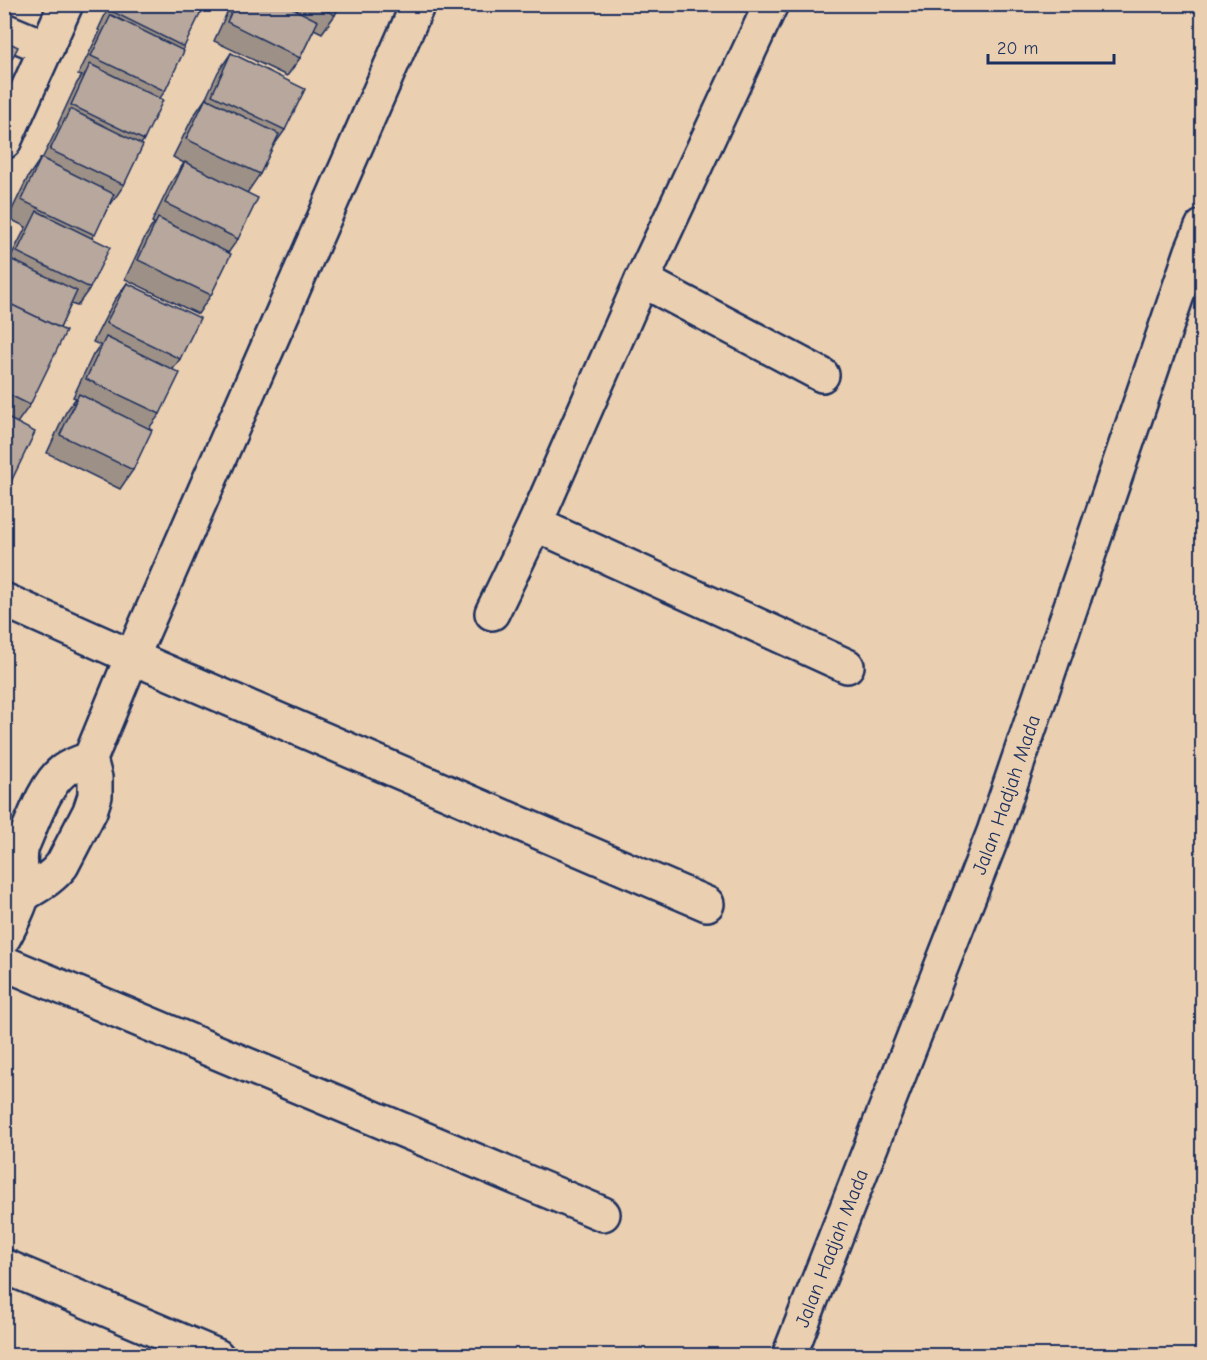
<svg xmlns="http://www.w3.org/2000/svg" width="1207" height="1360" font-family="'Comic Neue',sans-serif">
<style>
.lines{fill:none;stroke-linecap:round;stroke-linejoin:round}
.minor-casing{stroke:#1b2f5e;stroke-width:38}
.minor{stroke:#eacfb1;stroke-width:33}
.wall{fill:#9d9086;stroke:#1b2f5e;stroke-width:1.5}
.building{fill:#b7a79c;stroke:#1b2f5e;stroke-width:1.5}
.labels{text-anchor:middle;stroke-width:4.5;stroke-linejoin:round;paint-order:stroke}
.street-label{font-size:20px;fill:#1b2f5e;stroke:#eacfb1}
</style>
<rect width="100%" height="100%" fill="#eacfb1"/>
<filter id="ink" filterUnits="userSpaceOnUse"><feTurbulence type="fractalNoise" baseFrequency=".0167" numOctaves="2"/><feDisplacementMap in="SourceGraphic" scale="12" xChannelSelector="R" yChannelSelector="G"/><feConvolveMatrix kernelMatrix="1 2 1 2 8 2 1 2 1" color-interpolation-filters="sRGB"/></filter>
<g filter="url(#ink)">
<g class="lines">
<defs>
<g id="minor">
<path d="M4,30L47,48"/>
<path d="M4,142L66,4"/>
<path d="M642,280L822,375"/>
<path d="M535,524L847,666"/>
<path d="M4,600L132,657L707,904"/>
<path d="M492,613L535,524L642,280L771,4"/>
<path d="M23,895C37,886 51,879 62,865L90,811L95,796V778L90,759L132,657L418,4"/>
<path d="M4,937C9,928 22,902 23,893C24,877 17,864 22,846C32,824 44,786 63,771C71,765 81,762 90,759"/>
<path d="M4,963L603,1214"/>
<path d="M4,1266L217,1356"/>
<path id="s1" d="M789,1356L994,832L1192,251L1202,227"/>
</g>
</defs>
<use href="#minor" class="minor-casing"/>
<use href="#minor" class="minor"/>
</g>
<path class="wall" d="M110,4H199L197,8L184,47L165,91L160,98L144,140L141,144L124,185L111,204L110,203L92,238L90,288L77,306L71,304L60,328L30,405L17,423L6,492L4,495V256L10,258L26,227L8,218L28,177L41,158L42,159L59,125L58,124L77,83L82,76L78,75L100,31L98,30Z
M231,4H340L335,15L322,33L314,29L300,58L287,76L214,41Z
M231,53L285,130L272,148L260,174L247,193L238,239L228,253L211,295L198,314L125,279L145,237L154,223L152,222L172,181L184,163L173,157L193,117L206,98L218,72Z
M127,283L180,359L173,369L160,414L149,428L133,470L120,489L47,453L66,412L76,398L73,397L93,355L100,345L93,342L114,301Z"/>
<path class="building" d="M114,4H190L202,10L184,47L111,11Z
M235,4H284L318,21L300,58L227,22Z
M314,4H340L335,15Z
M111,15L184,51L165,91L91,56Z
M4,40L18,47L4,74Z
M231,53L305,89L285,130L212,95Z
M90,64L163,100L144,140L71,105Z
M206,98L279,134L260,174L186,139Z
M70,109L143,145L124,185L50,150Z
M41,158L114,194L95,235L21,200Z
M185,162L258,198L238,239L165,203Z
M37,211L110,247L90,288L17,252Z
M158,218L231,254L211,295L138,260Z
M4,256L77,291L60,328L4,301Z
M127,283L200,318L180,359L106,323Z
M4,301L66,331L30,405L4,392Z
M106,337L180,373L160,414L86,379Z
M79,394L152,430L133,470L60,435Z
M4,416L35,432L6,492L4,491Z"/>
</g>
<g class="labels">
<g class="street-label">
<text dy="7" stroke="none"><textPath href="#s1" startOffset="602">Jalan Hadjah Mada</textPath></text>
<text dy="7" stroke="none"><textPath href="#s1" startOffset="116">Jalan Hadjah Mada</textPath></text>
</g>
</g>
<rect width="1207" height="1360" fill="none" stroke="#eacfb1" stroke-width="24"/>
<rect x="12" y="12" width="1183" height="1336" fill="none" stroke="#1b2f5e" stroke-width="2" filter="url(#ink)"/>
<path d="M988 54v9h126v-9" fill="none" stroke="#1b2f5e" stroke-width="3"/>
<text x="997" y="54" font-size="18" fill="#1b2f5e" stroke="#eacfb1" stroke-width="4.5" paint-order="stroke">20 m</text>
</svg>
